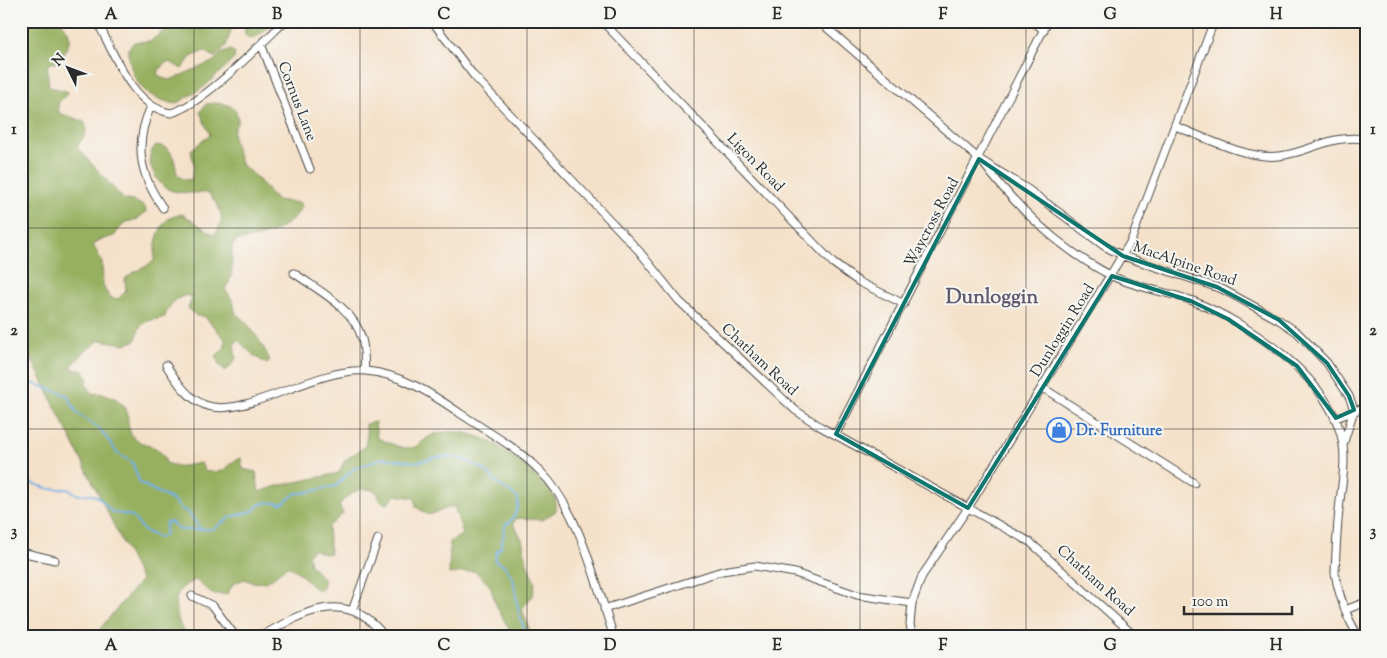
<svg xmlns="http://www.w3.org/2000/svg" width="1387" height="658" font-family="'Sorts Mill Goudy',serif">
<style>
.forest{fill:#97b061;stroke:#616e46}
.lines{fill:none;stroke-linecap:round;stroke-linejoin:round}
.stream{stroke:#71afe4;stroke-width:2}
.minor-casing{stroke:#494643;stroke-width:9}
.secondary-casing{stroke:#494643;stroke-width:12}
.minor{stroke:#fff;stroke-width:7}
.secondary{stroke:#f7e8c3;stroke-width:10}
.marked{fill:none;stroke:#0f766e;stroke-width:4;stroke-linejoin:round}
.grid{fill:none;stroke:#2b2b2b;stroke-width:1;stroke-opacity:0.55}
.labels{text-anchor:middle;stroke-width:4;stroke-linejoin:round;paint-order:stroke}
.street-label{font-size:15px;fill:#2b2b2b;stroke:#f6f6f2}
.shop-label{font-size:15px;font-weight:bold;fill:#366cbe;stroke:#f6f6f2;text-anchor:start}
.district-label{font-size:20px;font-weight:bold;fill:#635a6d;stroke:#f6f6f2}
.neatline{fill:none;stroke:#2b2b2b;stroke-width:2}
.grid-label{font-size:16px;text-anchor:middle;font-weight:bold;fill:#2b2b2b}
</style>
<rect width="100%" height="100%" fill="#f6f6f2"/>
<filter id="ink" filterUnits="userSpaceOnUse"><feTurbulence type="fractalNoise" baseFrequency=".02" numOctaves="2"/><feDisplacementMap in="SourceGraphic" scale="10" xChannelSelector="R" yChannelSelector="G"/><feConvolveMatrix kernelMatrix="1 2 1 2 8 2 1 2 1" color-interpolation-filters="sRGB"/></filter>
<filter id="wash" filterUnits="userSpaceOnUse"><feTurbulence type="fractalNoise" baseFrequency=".0096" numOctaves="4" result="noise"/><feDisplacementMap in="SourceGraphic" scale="20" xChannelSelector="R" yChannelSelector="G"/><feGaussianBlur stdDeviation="1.12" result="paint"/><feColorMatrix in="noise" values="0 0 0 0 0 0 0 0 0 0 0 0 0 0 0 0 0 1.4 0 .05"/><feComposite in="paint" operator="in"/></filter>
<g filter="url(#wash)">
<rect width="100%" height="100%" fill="#f5e1c9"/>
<path class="forest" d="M28,21H61L68,31L70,39L61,62L51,63L47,67L49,87L67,91L68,93L58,103L59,113L83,121C91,131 82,138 77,147L124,200L134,201L145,207L146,212L136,220L125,222L114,236L97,241L93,245L102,262L103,286L110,298L118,299L126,291L125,279C134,270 144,269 154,261C155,246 157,228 169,218L182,214L214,235C228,220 220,207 208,193C181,192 162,198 151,166C148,158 150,152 156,145C174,147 174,159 177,174L183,179L191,180L194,166L191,150L210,135L200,112L206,104C221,102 238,103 238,121L233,131V137L241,164L258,179L276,200L300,203L302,207C288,230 263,238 237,240L232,246C231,261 235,276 225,289L233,301L236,315C246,317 267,351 270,361L267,364L254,356L238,340L234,345L236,359L226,371L219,365L216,356L225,347V339L204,316H196L188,308L192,299L190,295C178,296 168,304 165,317C155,321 144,318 139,329C137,334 138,337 135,341L124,344L100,340L85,351L70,368L84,371L88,378L86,384L93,394C104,391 121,399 126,409C130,417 125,428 134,438C142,447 161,442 166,463C179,469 187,465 201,463L205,472L224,471L231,463L241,458L243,469L256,472L259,492L277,486L339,473L345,460L365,447L367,434L365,424L375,422L377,438C386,441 400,449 409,448C419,448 425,437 435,434C475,424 509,451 536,477C546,486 559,496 556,511L542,520L517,518L513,523L522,539L527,563L535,583L533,595L522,609L532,637H513L496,605L490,586L475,571L449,574L450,542L463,534L454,506L429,515L416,507L415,498L396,495L387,505L380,500L377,492C361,484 350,493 339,505L343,514L328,527L330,553L324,554L314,549L308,554L310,564L323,579V587L318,590C305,583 301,570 287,566C271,579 265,588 244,579L233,584L227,594H212L196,580C167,589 174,615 186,637H93L141,580L21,338V29Z
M163,21H234L226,46L215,57L204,51L191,57L182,69L170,62L164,63L157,74L164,79L170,80L214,61L220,54L231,50L235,53L234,59L204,87L176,104C143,97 131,82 128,49L134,42L151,41L164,30Z
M251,21H275L262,33L250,39L244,34L246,25Z"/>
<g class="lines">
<path class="stream" d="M21,376L35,384L67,395L77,413L100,429L118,454L132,462L140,483L174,501L181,509L188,512L201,530
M21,480L50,489H67L79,495L89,494L98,497L112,512L132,516L144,531L160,538L165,535L166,522H171L178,529L182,530L213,529L231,517L253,511C261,500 270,502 282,504L296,493H303L336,486L353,469L383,458L417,462L437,457H451L464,460L485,470L498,484L518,498C519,510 514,519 505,526L501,548L497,550L495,561L504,565L513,578L519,614L527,637"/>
</g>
</g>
<g filter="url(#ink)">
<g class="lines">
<defs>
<path id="minor" d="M97,21C114,53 132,107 171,113C202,105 260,45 285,21
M432,21L474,76L639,251L679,301L795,410L821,427L1030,542L1136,637
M602,21L833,263L859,282L904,304
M819,21L979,159L1029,190L1104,246L1123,256L1222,289L1279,320L1297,332L1327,363L1349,396L1354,410L1343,445
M1032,21L1044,30
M261,44L310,169
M151,106C134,144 139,174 163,208
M1175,126C1204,137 1248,160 1279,156C1312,152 1329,134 1366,139
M983,163C1016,207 1060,249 1110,275C1135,288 1166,291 1193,301C1250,324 1334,380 1343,445C1346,463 1342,483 1340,501C1337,525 1336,549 1335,573C1339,596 1346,617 1359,637
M294,273C319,291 354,308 362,339C365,349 364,361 365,371
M166,365C176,380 187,398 205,405C244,420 315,367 366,371C402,374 432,394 461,414C488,432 518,448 541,472C580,511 596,585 614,637
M1043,388L1194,483
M1336,418L1366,407
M836,434L1048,21
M21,552L55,560
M192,596L213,606L236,637
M604,609L722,571L755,566L795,573L857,595L912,603
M1345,610L1366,602
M352,611L378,539
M260,637C303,612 347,586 385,637
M913,637L910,625L912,603L922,576L968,508L1131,241L1214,21"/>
<path id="secondary" d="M21,24L25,21"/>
</defs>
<use href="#minor" class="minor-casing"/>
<use href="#secondary" class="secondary-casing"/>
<use href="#minor" class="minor"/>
<use href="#secondary" class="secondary"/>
</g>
</g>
<path class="marked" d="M979,159L1123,256L1217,287L1279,320L1327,363L1349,396L1354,410L1336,418L1297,366L1228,319L1191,301L1112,276L968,508L836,434Z"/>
<path class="grid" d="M194,21V637M360,21V637M527,21V637M694,21V637M860,21V637M1026,21V637M1193,21V637M21,228H1366M21,429H1366"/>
<defs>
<symbol id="shop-ring" viewBox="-11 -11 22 22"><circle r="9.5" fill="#f6f6f2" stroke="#3f7fe0" stroke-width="1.5"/><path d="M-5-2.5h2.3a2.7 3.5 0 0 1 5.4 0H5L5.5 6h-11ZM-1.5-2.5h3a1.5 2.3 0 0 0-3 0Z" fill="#3f7fe0"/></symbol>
</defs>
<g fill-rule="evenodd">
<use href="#shop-ring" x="1045" y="416" width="28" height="28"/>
</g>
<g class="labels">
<g class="street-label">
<text transform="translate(298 101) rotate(69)" y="5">Cornus Lane</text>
<text transform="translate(756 162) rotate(46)" y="5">Ligon Road</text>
<text transform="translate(931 222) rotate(-62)" y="5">Waycross Road</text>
<text transform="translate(1185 263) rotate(19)" y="5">MacAlpine Road</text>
<text transform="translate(1062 330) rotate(-58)" y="5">Dunloggin Road</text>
<text transform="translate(760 359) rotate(43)" y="5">Chatham Road</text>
<text transform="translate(1096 580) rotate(42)" y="5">Chatham Road</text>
</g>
<g class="shop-label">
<text x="1076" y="435">Dr. Furniture</text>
</g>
<g class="district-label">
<text x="992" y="303">Dunloggin</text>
</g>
</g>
<rect width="1387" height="658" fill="none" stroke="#f6f6f2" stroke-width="55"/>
<g transform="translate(68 68) rotate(312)" stroke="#f6f6f2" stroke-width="4" paint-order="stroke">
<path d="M0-4L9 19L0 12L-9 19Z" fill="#2b2b2b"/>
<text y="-8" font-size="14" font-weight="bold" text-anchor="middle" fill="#2b2b2b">N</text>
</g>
<path d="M1184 606v8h108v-8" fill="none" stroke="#2b2b2b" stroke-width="2.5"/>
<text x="1192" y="606" font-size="15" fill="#2b2b2b" stroke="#f6f6f2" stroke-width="4" paint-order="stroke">100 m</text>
<rect x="28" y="28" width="1332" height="602" class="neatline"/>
<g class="grid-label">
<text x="111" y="19">A</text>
<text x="277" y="19">B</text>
<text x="444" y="19">C</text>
<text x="610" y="19">D</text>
<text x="777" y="19">E</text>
<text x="943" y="19">F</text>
<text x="1110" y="19">G</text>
<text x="1276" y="19">H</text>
<text x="14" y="134">1</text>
<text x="1373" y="134">1</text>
<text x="14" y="335">2</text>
<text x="1373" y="335">2</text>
<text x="14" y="536">3</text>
<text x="1373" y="536">3</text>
<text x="111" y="650">A</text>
<text x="277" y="650">B</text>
<text x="444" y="650">C</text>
<text x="610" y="650">D</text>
<text x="777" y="650">E</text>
<text x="943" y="650">F</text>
<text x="1110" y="650">G</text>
<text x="1276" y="650">H</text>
</g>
</svg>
